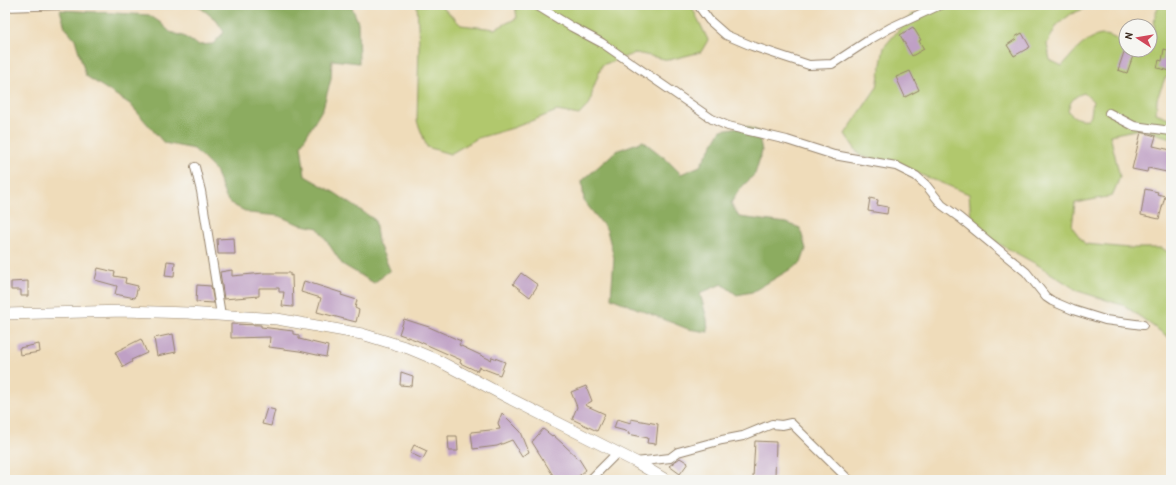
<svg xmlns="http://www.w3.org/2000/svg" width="1176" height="485" font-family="'Patrick Hand',sans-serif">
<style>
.green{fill:#b1c86d;stroke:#767946;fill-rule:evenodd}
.forest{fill:#8cac60;stroke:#646b3f}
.building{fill:#bfa0c5}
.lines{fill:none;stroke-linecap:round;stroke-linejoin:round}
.street-casing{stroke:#95836c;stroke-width:10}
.secondary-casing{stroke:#95836c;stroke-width:12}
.street{stroke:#fff;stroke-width:8}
.secondary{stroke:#fff;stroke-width:11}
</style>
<rect width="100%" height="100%" fill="#f6f6f2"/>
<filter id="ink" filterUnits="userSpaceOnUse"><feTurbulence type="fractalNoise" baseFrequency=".025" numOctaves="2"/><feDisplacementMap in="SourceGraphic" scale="8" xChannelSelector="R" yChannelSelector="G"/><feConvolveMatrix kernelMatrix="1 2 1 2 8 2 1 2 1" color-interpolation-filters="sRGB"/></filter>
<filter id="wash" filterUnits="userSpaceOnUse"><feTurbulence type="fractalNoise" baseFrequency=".012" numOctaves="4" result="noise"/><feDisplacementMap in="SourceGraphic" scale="16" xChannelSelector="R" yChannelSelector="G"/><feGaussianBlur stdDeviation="0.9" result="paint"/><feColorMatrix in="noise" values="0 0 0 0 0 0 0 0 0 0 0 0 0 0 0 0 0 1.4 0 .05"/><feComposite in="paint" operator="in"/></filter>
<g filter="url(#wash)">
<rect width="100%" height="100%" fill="#efdcba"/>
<path class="green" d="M417,5H440L461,25L495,29L517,18L515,5H691L708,40L701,52L669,60L636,53L602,65L593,89L590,103L579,115L557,111L513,128L478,138L450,154L427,147L417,121L419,46Z
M952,5H1087L1086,8L1071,14L1057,25L1047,44L1050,60L1062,66C1073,54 1090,30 1110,36C1115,38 1121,42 1126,45V50H1137L1145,53L1147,50H1150C1150,45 1153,42 1154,38C1156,22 1151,20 1160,5H1171V76L1165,78L1157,99L1156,113L1171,119V138L1140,129L1110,135L1120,177L1112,196L1075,203L1072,227L1085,244L1129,248H1162L1171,254V339L1125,306L1078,291L1038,265L972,229L969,194L894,164L860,156L845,134L877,87L884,47L911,15L944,8ZM1084,93L1093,101L1091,115L1088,119C1079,120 1074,118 1068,111C1070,101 1074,96 1084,93Z"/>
<path class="forest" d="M197,5H351L358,22L359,63L332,60L331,79L323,108L301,145L305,176L335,193L375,220L378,242L390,270L374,283L342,264L318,228L298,224L279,216L249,213L233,205L226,198L215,170L194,149L164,143L130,104L86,76L75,39L65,27L60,10L149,15L161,23L170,32L183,36L198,45L213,44L224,32L216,20Z
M745,126L758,131L762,151L755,174L739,190L731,203L739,217L787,223L800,228L806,249L801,263L752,292L737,295L722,284L700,293L707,319L708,332L688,329L611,298L614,258L607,230L584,201L582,181L616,151L643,141L666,159L681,174L700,166L721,130Z"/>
<g id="blocks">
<path class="building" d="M913,27L921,40L919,41L924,49L912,56L900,35Z
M1022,33L1030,47L1014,56L1007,45L1016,39L1015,37Z
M1164,49L1171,51V71L1157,68L1159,60L1162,61Z
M1124,52L1133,56L1127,73L1118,70Z
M910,71L919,90L905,97L896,77Z
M1141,132L1156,136L1153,146L1171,150V173L1148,168L1147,172L1132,169Z
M1145,189L1158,192L1157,194L1165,196L1159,219L1141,215Z
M870,198L878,200L877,205L888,207L887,214L868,211Z
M234,238L235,254H218L217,239Z
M167,261L175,262L174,277L165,276Z
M98,268L115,272L114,276L126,278L125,283L138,286L135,298L115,294L117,286L95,280Z
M232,270V276L264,273H290V276L292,275L293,307L282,306L284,292H279V288H259V296L224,299L220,272Z
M521,273L538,285L530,297L513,284Z
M28,281V296H21V290H11V282Z
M304,281L342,293L341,295L357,300L355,308L359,310L356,322L317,312L321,298L301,292Z
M197,285L211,286L214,303L196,302Z
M404,319L429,327L461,341L459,345L491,360L492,357L505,362L500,375L479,367L477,371L460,363L461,360L416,340L399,334Z
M231,324L261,325V327L293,331V334L299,335V339L328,346L326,357L299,351L269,347L270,337L231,338Z
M173,334L176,352L157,356L154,338Z
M141,339L147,353L131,360L132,362L123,367L115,352Z
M39,344L40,352L20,355L19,348Z
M401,372L413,376L412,386L400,385Z
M586,386L592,401L585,405L605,414L597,431L572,419L577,407L571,392Z
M267,408L275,410L271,426L262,424Z
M502,413L521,432L529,452L522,456L512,440L497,446L473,449L471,432L500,429L498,423Z
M617,419L631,423V419L658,424L656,444L647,443L648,438L628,434L629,432L614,428Z
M543,429L552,436L553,435L563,444L579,459L586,470L575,479L574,477L570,480H556L532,442Z
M448,436H457L458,451H449Z
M755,441L776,442L775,478H753Z
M414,445L427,451L423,459L410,453Z
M680,458L688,463L680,474L669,466Z"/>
</g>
</g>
<g filter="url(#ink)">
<use href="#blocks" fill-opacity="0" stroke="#95836c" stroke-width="1"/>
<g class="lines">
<defs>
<path id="street" d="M536,5L572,27L602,43L712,119L728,126L787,140L834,155L896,166L916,176L926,185L942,205L960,218L1026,272L1046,297L1052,301L1073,310L1105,320L1143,325
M698,5L709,20L726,35L752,46L809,65L832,64L869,40L890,28L940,5
M5,7L65,5
M1109,113L1134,126L1171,131
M195,167L201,191L221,315
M636,462L670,458L678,452L722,440L743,436L772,424L782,425L791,423L849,480
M590,480L617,453"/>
<path id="secondary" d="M5,314L125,311L188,313L277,319L362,334L408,348L437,360L505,396L636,462L666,480"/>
</defs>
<use href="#street" class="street-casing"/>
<use href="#secondary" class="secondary-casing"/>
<use href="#street" class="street"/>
<use href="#secondary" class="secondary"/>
</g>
</g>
<rect width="1176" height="485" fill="none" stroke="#f6f6f2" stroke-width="20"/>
<g transform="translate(1138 38) rotate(282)"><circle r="19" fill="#f6f6f2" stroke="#aba49d"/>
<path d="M0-3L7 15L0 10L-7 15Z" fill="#d1495b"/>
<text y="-6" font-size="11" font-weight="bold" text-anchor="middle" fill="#3b2a1e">N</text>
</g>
</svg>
